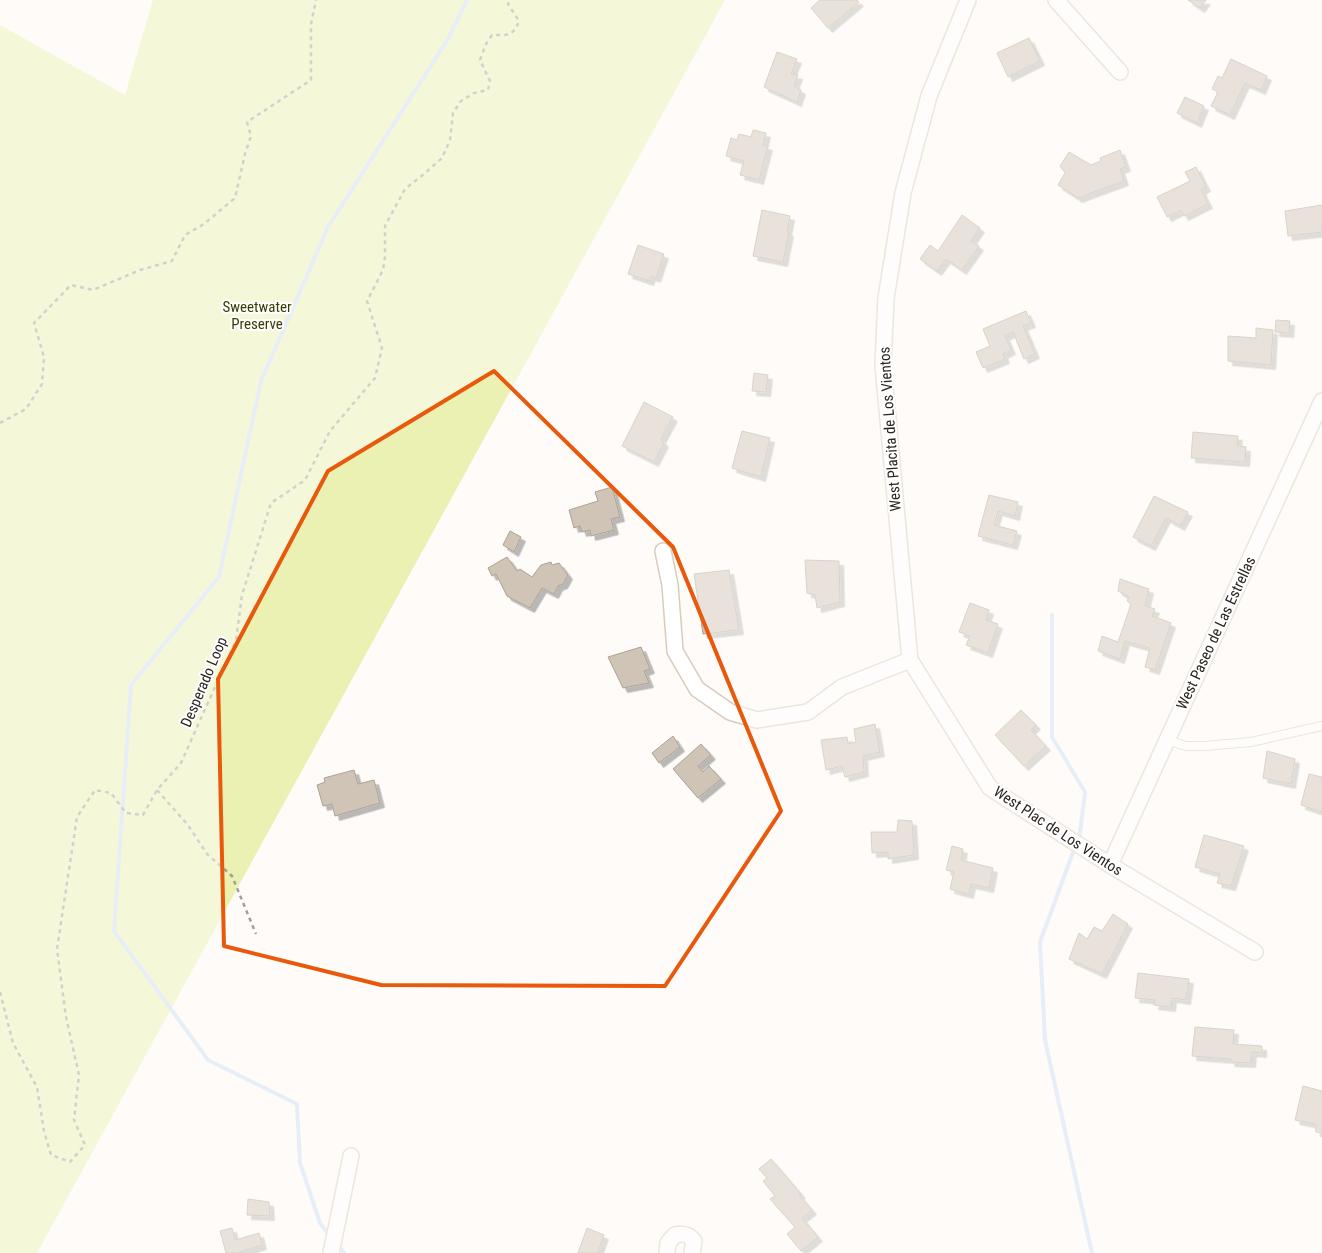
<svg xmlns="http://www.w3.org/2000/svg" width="1322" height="1253" font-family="'Roboto Condensed',sans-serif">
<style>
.green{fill:#ebf1b3}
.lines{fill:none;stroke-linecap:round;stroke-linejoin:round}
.stream{stroke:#cedef7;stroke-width:4}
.building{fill:#cfc4b5;stroke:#aca294;filter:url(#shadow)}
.lane-casing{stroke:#d8ccbe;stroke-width:10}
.street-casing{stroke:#d8ccbe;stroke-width:18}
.path{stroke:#a29e9a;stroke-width:2.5;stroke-dasharray:4 4;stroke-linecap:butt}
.lane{stroke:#fff;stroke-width:8}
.street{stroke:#fff;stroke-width:15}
.marked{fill:none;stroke:#e8590c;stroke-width:4;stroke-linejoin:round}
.labels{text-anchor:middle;stroke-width:4;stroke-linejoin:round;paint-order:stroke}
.park-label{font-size:15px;fill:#3a3c00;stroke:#fff}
.street-label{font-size:15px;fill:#29241f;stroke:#fff}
</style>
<defs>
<filter id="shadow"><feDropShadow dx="4.5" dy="4.5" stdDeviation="0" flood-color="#0004"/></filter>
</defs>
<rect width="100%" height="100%" fill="#fefbf8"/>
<path class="green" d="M153,0H725L37,1253H0V25L125,95Z"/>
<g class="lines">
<path class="stream" d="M1052,615V737L1085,792L1080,833L1077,840
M1075,847L1040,942L1045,1040L1092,1253
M329,1235L320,1223L300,1163L297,1104L208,1060L114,931L131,685L219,577L261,381L328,227L448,39L467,0
M337,1244L344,1253"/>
</g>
<path class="building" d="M820,0H857L859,2L828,28L811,8Z
M1188,0H1206L1200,8Z
M1029,38L1040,61L1008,77L997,53Z
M777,52L797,59L791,74L798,75L794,86L801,90L797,102L764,87Z
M1231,59L1267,76L1261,90L1245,83L1230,115L1211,106L1218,92L1212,89L1218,76L1222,78Z
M1185,97L1204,106L1197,123L1177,113Z
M753,130L766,133L763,145L768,146L759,180L740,175L744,161L726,156L731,138L737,140L739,134L751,137Z
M1120,150L1126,167L1120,169L1124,181L1078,198L1058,185L1065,173L1060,166L1069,152L1091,165L1101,161L1100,158Z
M1196,167L1206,187L1201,190L1208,204L1184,216L1181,210L1167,217L1157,197L1190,181L1185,172Z
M1322,205V232L1288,236L1285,211Z
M762,210L790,216L787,232H789L783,262L753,256Z
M962,215L980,228L971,241L979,246L962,270L946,259L937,271L920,259L930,245L938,251Z
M638,245L664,254L656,278L651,276L649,281L628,274Z
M1026,311L1031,323L1023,326L1035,354L1024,359L1013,332L1005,336L1011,350L1003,354L1005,359L983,368L976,352L990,346L983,329Z
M1276,320L1290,321L1289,333L1275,332Z
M1256,328L1273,330L1271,365L1228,361V336L1256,338Z
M754,373L768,375L766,392L752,391Z
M644,402L673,417L661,439L664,443L654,462L622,446Z
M742,431L770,438L761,477L732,468Z
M1193,432L1238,436L1237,446L1246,447L1245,462L1191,458Z
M612,487L620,517L611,519L614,530L591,536L590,530L582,532L580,526L574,528L569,510L598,501L595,492Z
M989,495L1018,502L1015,516L998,511L994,525L1017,531L1013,545L978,536Z
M1154,496L1188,512L1180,526L1166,518L1151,546L1133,537Z
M510,531L521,537L514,552L503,545Z
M507,557L517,571L520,569L532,577L541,565L551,562L552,565L559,563L568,575L563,584L558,586L554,594L542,588L530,608L507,596L496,574L492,576L488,568Z
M805,560L839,561L840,602L817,608L815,595L807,593Z
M729,570L739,630L703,634L694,574Z
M1120,579L1149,589L1145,606L1155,609L1152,616L1171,623L1155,670L1145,667L1150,648L1125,641L1120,659L1098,651L1102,636L1118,642L1131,604L1127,601L1129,597L1118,591Z
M970,603L989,610L986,620L998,624L988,653L966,645L970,636L959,632Z
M641,647L650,669L644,671L649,683L623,688L608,657Z
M1021,710L1036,725L1031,730L1046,746L1024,766L995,735Z
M875,724L880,752L863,756L864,772L845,777L842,766L826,770L821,740L847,737L848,744L856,742L854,729Z
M673,736L680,747L659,763L652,753Z
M701,744L711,755L698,766L703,772L709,766L721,779L698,798L673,769Z
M1267,751L1295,759L1291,784L1263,778Z
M354,770L358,784L374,780L380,803L335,816L332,804L323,806L317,785L325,782L324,778Z
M1309,774L1322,777V812L1301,805Z
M898,820L912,821L914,855L888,859V852L872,853L871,832H897Z
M1204,835L1244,846L1231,886L1217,883L1220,874L1195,867Z
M952,846L963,849L961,860L993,868L989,888L971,884L969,894L950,889L954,872L946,870Z
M1113,914L1128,924L1102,974L1069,959L1079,933L1087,939L1094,927L1102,931Z
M1138,973L1189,979L1186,1000L1172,998L1171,1007L1154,1005L1155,1000L1135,998Z
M1195,1027L1234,1030L1233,1044L1262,1046V1053L1252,1052L1251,1063L1230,1062L1231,1059L1192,1056Z
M1303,1086L1322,1091V1133L1316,1132L1315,1124L1295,1120Z
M771,1159L801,1194L799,1195L812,1210L802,1218L818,1237L801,1251L787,1234L795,1227L770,1199L775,1196L763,1181L767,1178L759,1169Z
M248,1199L269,1202L270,1216L247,1215Z
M232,1228L235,1240L259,1233L262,1245L240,1252V1253H226L220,1231Z
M587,1228L604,1235L598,1252L600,1253H578Z"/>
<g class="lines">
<defs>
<path id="lane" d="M1167,740L1186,746H1204L1251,742L1322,726"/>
<path id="street" d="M968,0L929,96L903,193L886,298L883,365L910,660L990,788L1110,865L1255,952
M1056,0L1120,72
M663,551L670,585L675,651L697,689L730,712L757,720L808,712L842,687L910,660
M1110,865L1322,401
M331,1253L351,1156
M667,1253L668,1243L675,1235C683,1233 689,1234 694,1241L692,1253"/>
</defs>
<use href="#lane" class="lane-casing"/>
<use href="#street" class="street-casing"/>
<path class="path" d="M0,423L26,409L42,384L44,357L34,323L71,285L93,290L140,270L172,261L185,235L204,224L235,198L245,154L251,136L247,122L311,80V24L316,0
M157,790L188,825L207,854L232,876L256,934
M0,992L13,1043L37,1087L44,1131L51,1155L70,1162L85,1145L74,1120L79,1075L66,1017L57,949L77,817L95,790L111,793L126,813L143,815L157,790L181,763L236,640L242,595L271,503L305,480L330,431L375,378L382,348L367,301L383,270L385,257V226L405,189L424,174L442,158L450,140L453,113L461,101L474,93L488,90L490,81L480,60L486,44L492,35C507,35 513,37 519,21L508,4L510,0"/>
<use href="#lane" class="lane"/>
<use href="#street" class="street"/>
</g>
<path d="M0 0H1322V1253H0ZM494,371L673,547L781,811L665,986L381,985L224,946L218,679L328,471Z" fill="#fefbf8" fill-opacity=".55" fill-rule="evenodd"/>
<path class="marked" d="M494,371L673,547L781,811L665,986L381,985L224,946L218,679L328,471Z"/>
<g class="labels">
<g class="park-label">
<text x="257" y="312">Sweetwater<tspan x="257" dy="17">Preserve</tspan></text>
</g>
<g class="street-label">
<text transform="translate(890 429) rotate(-94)" y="5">West Placita de Los Vientos</text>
<text transform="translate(1216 633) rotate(-65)" y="5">West Paseo de Las Estrellas</text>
<text transform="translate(204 682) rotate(-67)" y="5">Desperado Loop</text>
<text transform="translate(1058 831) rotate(33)" y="5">West Plac de Los Vientos</text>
</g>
</g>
</svg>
